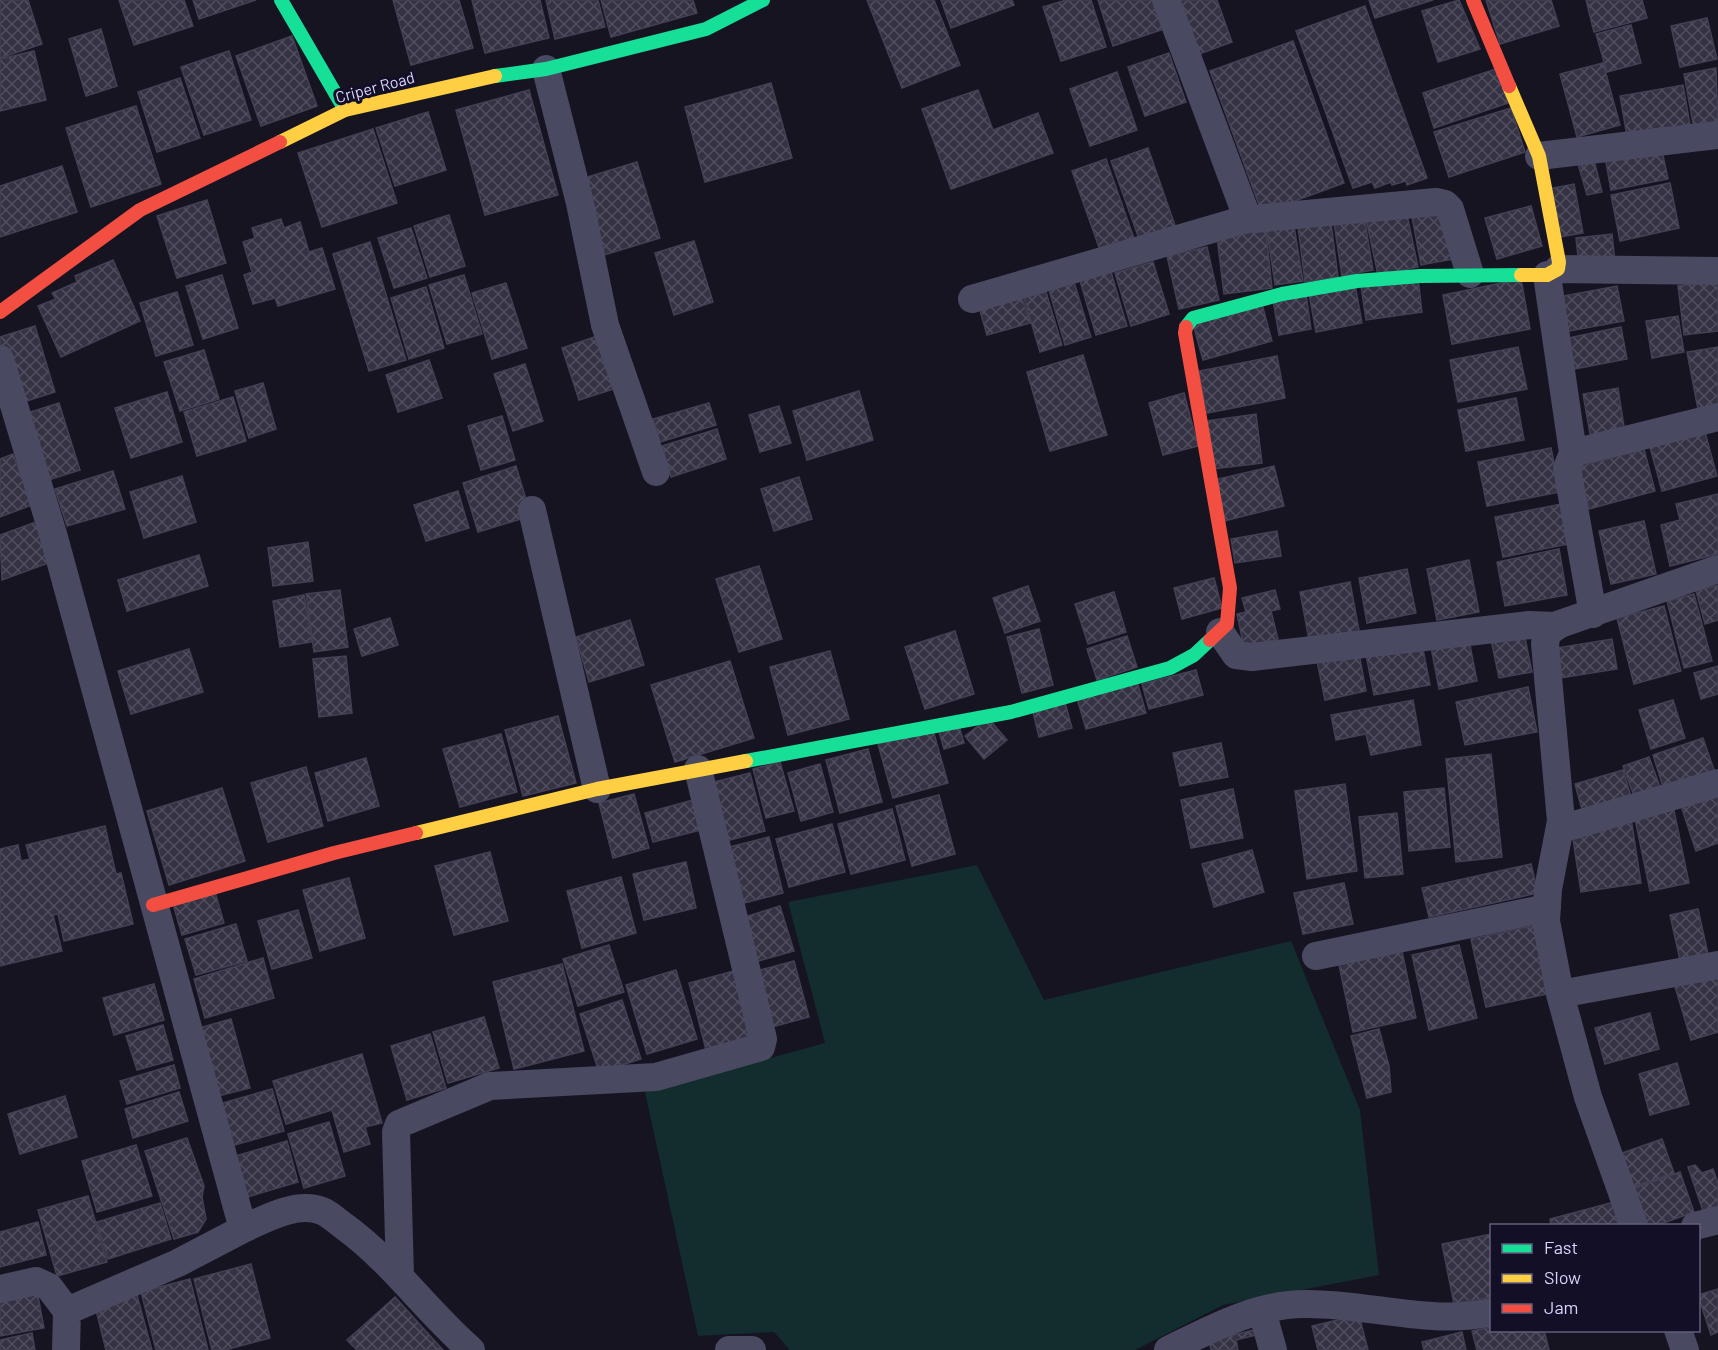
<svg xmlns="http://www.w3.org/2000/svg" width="1718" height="1350" font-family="Barlow,sans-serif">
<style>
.pitch{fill:#132c2d}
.building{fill:url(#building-cross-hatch);stroke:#433f54;stroke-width:1.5}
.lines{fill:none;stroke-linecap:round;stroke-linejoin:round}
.street{stroke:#4a4962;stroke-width:28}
.fast{stroke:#16e098;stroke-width:14}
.slow{stroke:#ffcf43;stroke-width:14}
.jam{stroke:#f24e42;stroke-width:14}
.labels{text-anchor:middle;stroke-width:6;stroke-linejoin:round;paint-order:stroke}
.street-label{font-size:16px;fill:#d9d4ff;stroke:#130f26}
</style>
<defs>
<pattern id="building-cross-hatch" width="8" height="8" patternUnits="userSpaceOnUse" patternTransform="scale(1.5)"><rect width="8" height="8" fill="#343243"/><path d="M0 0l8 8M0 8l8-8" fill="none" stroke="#514f5f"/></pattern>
</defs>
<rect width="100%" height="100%" fill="#161421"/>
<path class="pitch" d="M977,865L1044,1000L1291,941L1360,1110L1379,1275L1223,1305L1135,1350H790L774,1332L698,1336L645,1092L825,1043L788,902Z"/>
<path class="building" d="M0,0H28L42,44L0,58Z
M119,0H184L193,26L134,45Z
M193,0H256L199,19Z
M393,0H459L473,48L411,65Z
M472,0H540L549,38L485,53Z
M546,0H598L605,27L555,39Z
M601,0H693L697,13L611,37Z
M867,0H934L960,65L902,88Z
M941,0H1012L1014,5L951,28Z
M1066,0H1091L1106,47L1061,61L1043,7Z
M1098,0H1154L1164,29L1113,46Z
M1170,0H1217L1232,42L1191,57Z
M1369,0H1433L1375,18Z
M1459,0L1480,49L1438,62L1422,11Z
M1486,0H1551L1559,26L1500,44Z
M1586,0H1642L1647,18L1594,32Z
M1365,6L1427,178L1407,185L1406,181L1392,185L1391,182L1375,188L1372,182L1353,188L1296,31Z
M1707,18L1717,59L1680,67L1671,26Z
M1631,25L1641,63L1607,72L1596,34Z
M101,29L117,86L86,96L69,39Z
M292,36L317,106L261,126L236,56Z
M1293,41L1344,183L1262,213L1210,71Z
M34,51L46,100L0,111V59Z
M229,51L251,120L204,135L181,67Z
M1169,53L1186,102L1145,116L1128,67Z
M1603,63L1620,125L1577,137L1560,74Z
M1716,68L1718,125L1694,129L1684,74Z
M1496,69L1508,103L1434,128L1423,93Z
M1117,72L1137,130L1090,146L1070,89Z
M180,78L200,138L157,152L138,92Z
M771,83L792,158L705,182L685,107Z
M1683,85L1690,125L1627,136L1620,96Z
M529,90L558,195L485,215L456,110Z
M978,90L993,130L1038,113L1053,153L951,189L922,109Z
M136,106L161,184L91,207L66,128Z
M1511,108L1525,152L1449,177L1434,132Z
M428,112L446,170L395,186L376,128Z
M373,129L397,203L322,227L298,153Z
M1661,146L1668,179L1611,190L1605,157Z
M1148,148L1178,234L1142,247L1111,161Z
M1106,159L1135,241L1101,253L1072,171Z
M1594,160L1602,192L1587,195L1578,164Z
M637,162L660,238L604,255L581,179Z
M62,166L77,212L0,237V186Z
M1670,183L1679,228L1620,241L1611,195Z
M1574,184L1583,233L1555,238L1547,189Z
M207,200L226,263L177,278L157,216Z
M1531,206L1542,246L1497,259L1485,218Z
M1363,210L1373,270L1342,276L1333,216Z
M1406,210L1418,267L1378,275L1366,219Z
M1446,211L1454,259L1421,265L1412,217Z
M449,215L465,266L430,277L414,226Z
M1330,215L1338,277L1305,282L1297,219Z
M281,219L284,228L300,222L309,252L322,248L335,289L278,306L275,298L253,304L244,275L252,272L243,242L255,238L252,228Z
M1294,226L1303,281L1275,285L1267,230Z
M411,228L427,278L394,288L378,238Z
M1266,231L1272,288L1224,294L1217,237Z
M1612,234L1615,262L1579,265L1576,238Z
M694,241L713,302L674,315L655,253Z
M370,242L406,360L369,371L333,254Z
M1207,247L1219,300L1179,309L1167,256Z
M113,260L140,321L61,357L38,306L56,299L52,293L77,282L75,276Z
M1153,262L1169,314L1131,326L1115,273Z
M1111,272L1127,326L1096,335L1080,281Z
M222,275L238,328L203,339L186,286Z
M464,275L482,334L447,344L429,285Z
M1418,278L1422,312L1366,320L1361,286Z
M1521,279L1530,329L1452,344L1443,295Z
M1718,281V331L1684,335L1678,286Z
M1074,282L1091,337L1065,345L1049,290Z
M506,283L527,348L492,359L472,293Z
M1355,285L1362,323L1316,332L1309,294Z
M1617,286L1624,321L1559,333L1552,298Z
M426,287L444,348L409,359L391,298Z
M177,292L193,345L156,356L140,303Z
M1020,292L1030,323L987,335L978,304Z
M1046,292L1062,345L1040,352L1024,298Z
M1306,294L1311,329L1279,335L1273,300Z
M1262,304L1272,341L1203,360L1193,324Z
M1678,316L1684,352L1652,358L1646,321Z
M35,326L55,392L17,404L0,349V337Z
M1621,327L1627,359L1574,369L1568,338Z
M603,334L620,387L579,400L562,348Z
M1518,347L1527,389L1458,402L1450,360Z
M1718,347V405L1698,409L1687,352Z
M204,350L219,399L180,411L164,362Z
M1083,355L1107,435L1050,451L1027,372Z
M1277,356L1285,398L1207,413L1199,371Z
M429,360L442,398L398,412L386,375Z
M525,364L543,421L513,431L494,374Z
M263,383L276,429L249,438L235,391Z
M1618,388L1625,433L1591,439L1583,394Z
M859,391L873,440L807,460L793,411Z
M167,392L182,442L131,458L115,408Z
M1184,393L1198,446L1163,455L1149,403Z
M233,397L246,441L197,456L184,412Z
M1516,398L1524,440L1466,451L1458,410Z
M59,403L80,470L42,482L21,415Z
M709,403L716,425L660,442L653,419Z
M779,406L791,443L760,452L749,415Z
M1256,414L1262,463L1213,469L1207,421Z
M502,416L515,460L481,470L468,426Z
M1703,425L1717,476L1662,491L1648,440Z
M717,429L726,459L671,477L662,446Z
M1551,448L1560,492L1487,506L1478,462Z
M1644,449L1655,491L1589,509L1578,467Z
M13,454L32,505L0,517V459Z
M516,466L531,516L478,532L463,483Z
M1274,466L1284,506L1224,521L1214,480Z
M113,471L125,509L67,526L55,489Z
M182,476L196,522L144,538L130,492Z
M799,477L812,519L774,531L761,489Z
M458,491L469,528L426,541L414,505Z
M1718,494V554L1670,566L1661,525L1680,520L1676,504Z
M1567,503L1574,543L1503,557L1495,517Z
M1644,521L1656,574L1611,584L1599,531Z
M36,522L51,562L2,580L0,535Z
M1277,531L1281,556L1235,563L1231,539Z
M308,542L313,581L273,586L268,548Z
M1559,549L1567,595L1505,606L1497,562Z
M199,555L208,586L127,611L118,580Z
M1469,560L1479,612L1437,620L1427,569Z
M759,566L782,639L739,652L716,579Z
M1407,569L1416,613L1367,623L1359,578Z
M1214,578L1222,608L1182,619L1174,588Z
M1350,582L1360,636L1310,645L1300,592Z
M1718,585V620L1705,624L1696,591Z
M1028,586L1040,621L1005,633L993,598Z
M340,590L348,647L314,652L306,594Z
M1275,590L1280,609L1271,611L1278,639L1244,647L1237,614L1246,612L1242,598Z
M1114,592L1126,632L1088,644L1075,604Z
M1694,594L1712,661L1684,668L1667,601Z
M304,595L312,642L280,647L273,601Z
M1664,606L1681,671L1634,684L1617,618Z
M390,618L398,645L362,656L354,629Z
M630,620L644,665L589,682L576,637Z
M1523,628L1532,672L1499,678L1490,635Z
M1039,629L1053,685L1022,693L1007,637Z
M955,631L974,694L925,709L905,647Z
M1468,635L1477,681L1439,689L1430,642Z
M1127,636L1137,667L1097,680L1087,649Z
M1421,639L1430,685L1374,695L1365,650Z
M1612,639L1617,669L1561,678L1556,648Z
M1358,648L1366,691L1325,700L1316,656Z
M189,649L203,692L131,714L118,671Z
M830,651L849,719L788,735L770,667Z
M346,656L352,713L319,717L313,659Z
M730,661L754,738L675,762L651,685Z
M1718,666V694L1701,699L1694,673Z
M1196,670L1203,695L1149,709L1142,684Z
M1136,678L1146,713L1086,729L1076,695Z
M1528,687L1537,732L1465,745L1456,702Z
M1064,699L1072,728L1039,737L1032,708Z
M1413,700L1421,745L1371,755L1366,734L1336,740L1331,715Z
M1673,700L1685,738L1651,749L1639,710Z
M558,716L576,783L523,796L505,730Z
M988,718L1007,740L984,759L965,736Z
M959,726L964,743L944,749L939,732Z
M933,730L948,783L893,798L878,744Z
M501,734L517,792L460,807L443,749Z
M1703,738L1715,773L1664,790L1653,755Z
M1221,743L1228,777L1180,786L1173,753Z
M868,749L882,802L840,813L826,760Z
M1491,754L1502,857L1456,862L1446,759Z
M1649,757L1663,795L1637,804L1623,766Z
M366,758L379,806L328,821L315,773Z
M780,762L794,811L766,818L753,769Z
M820,764L833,812L801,821L788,773Z
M306,767L323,826L268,842L251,783Z
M1623,770L1633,803L1584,817L1575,784Z
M750,773L765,831L722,842L706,784Z
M1345,784L1357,871L1307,879L1295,791Z
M222,788L245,861L169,885L147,811Z
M1444,788L1450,847L1409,851L1404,792Z
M1233,789L1243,838L1191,848L1181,800Z
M1718,793V843L1696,851L1681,806Z
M634,794L649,848L613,858L599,803Z
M939,795L955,854L912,866L896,806Z
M697,799L705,829L653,842L645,813Z
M1673,806L1689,883L1650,891L1634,814Z
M892,809L905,860L851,874L838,824Z
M1397,813L1403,874L1365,878L1359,817Z
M1631,818L1641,883L1581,892L1571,826Z
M832,824L845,872L789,887L776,839Z
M105,826L116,874L121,873L133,924L64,941L58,914L53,915L62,951L0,966V849L18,845L21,861L30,859L26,845Z
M769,837L783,893L736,905L721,849Z
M1252,850L1264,892L1214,907L1202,864Z
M490,852L508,921L454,935L435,866Z
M686,862L696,908L644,920L633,874Z
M1531,864L1538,893L1429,917L1422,888Z
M621,877L636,933L582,948L567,891Z
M349,878L365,938L320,951L303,890Z
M1344,883L1353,924L1303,934L1294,893Z
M215,892L224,923L182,935L173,904Z
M780,906L794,951L751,963L738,919Z
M1698,909L1708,954L1680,960L1670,915Z
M298,910L312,958L272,969L258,921Z
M236,924L247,961L196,975L185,939Z
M1537,925L1552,993L1486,1007L1471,939Z
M609,945L624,992L578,1006L563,959Z
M1459,945L1477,1018L1429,1030L1412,955Z
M1402,951L1416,1018L1353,1032L1339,965Z
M263,958L274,998L205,1018L194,979Z
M794,961L809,1017L768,1028L753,972Z
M562,964L584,1051L514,1069L493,982Z
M676,970L697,1039L647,1054L626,985Z
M734,971L751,1038L706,1050L689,983Z
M1718,978V1032L1691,1040L1673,980Z
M154,984L164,1020L114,1035L103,998Z
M622,1000L641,1059L599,1072L580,1014Z
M1650,1013L1659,1049L1605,1064L1595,1028Z
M484,1017L499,1068L448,1083L433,1032Z
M231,1019L250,1088L210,1098L192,1030Z
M163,1025L173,1060L137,1070L126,1036Z
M1379,1029L1389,1066L1391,1092L1367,1098L1351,1036Z
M430,1034L446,1088L407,1100L391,1046Z
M362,1054L382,1123L365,1127L370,1144L344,1152L332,1110L286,1124L273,1081Z
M1677,1063L1689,1104L1650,1115L1639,1074Z
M174,1065L180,1088L127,1104L120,1081Z
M272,1089L284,1131L231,1146L219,1104Z
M179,1092L188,1121L133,1138L125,1109Z
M65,1096L77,1137L20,1154L8,1114Z
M329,1122L345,1176L304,1188L288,1134Z
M187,1138L204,1186L202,1197L206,1219L198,1232L174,1239L145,1151Z
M1662,1139L1674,1173L1633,1187L1622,1153Z
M287,1141L298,1182L244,1198L232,1157Z
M136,1145L152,1196L97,1212L82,1161Z
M1695,1165L1702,1173L1713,1169L1718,1183V1210L1704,1214L1688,1167Z
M1680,1172L1694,1212L1655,1226H1648L1635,1188Z
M88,1196L107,1262L57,1276L38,1210Z
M1618,1201L1625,1226H1551L1550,1219Z
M160,1203L171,1239L108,1259L97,1222Z
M38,1222L46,1255L0,1267V1232Z
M1492,1234V1297L1454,1304L1442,1244Z
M251,1264L270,1338L225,1350H212L194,1279Z
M190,1279L208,1350H156L141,1292Z
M36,1286L44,1328L0,1336V1293Z
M1718,1289V1332L1711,1335L1698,1295Z
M137,1295L152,1350H106L95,1306Z
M395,1297L443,1350H357L347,1340Z
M1359,1315L1368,1350H1318L1312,1326Z
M1492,1327V1330H1544L1549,1350H1477L1472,1331Z
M1258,1329L1260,1334L1236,1340L1238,1350H1211L1209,1341Z
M1462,1332L1466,1350H1424L1422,1342Z
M32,1333L35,1350H0V1340Z"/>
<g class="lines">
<path class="street" d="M1166,0L1247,217L1253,219L1436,202L1445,204L1450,209L1470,274
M546,69L580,203L605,325L656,472
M1539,156L1718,135
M1558,269L1718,271
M1547,275L1573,453
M972,299L1250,218
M0,359L53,534L243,1229L178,1263L67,1311
M532,510L597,789
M1593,614L1567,468L1573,453L1718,417
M1220,632L1236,655L1252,657L1529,625L1557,626
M1561,829L1718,783
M1316,956L1547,908
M1560,994L1718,965
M1634,1226L1588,1097L1560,994L1546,921L1548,889L1561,821L1545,644L1547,633L1560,624L1718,569
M1695,1226L1718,1220
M243,1229C265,1219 297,1201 322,1211C330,1214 338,1222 345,1227C393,1262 426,1311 471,1350
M400,1276L396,1132L399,1124L490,1086L656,1077L761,1047L763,1039L698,769
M0,1289L36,1281L49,1287L67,1311L66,1350
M1262,1311L1273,1350
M1678,1330L1685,1350
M729,1350H752
M1168,1350C1211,1329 1256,1304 1305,1304C1367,1303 1430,1326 1492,1312"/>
<path class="fast" d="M281,0L345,110
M495,76L546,69L706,29L763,0
M1186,327L1193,318L1282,294L1357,281L1420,276L1521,275
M746,761L1011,712L1170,668L1194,655L1210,640"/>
<path class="slow" d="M1509,86L1539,156L1559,262L1558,269L1547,275H1521
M280,142L345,110L495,76
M416,833L597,789L746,761"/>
<path class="jam" d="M1473,0L1509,86
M0,312L140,210L280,142
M1186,327L1185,333L1230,588L1227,624L1210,640
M153,905L334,853L416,833"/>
</g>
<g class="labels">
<g class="street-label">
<text transform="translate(375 87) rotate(-15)" y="6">Criper Road</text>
</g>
</g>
<rect x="1490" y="1224" width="210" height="108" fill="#130f26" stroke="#625e7d" stroke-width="1.5"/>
<rect x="1502" y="1244" width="30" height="9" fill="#16e098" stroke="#625e7d" stroke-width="1.5"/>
<text x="1544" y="1254" font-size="18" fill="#d9d4ff">Fast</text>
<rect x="1502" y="1274" width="30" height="9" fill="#ffcf43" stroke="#625e7d" stroke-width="1.5"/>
<text x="1544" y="1284" font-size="18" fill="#d9d4ff">Slow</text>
<rect x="1502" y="1304" width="30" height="9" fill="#f24e42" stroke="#625e7d" stroke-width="1.5"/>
<text x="1544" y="1314" font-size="18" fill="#d9d4ff">Jam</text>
</svg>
